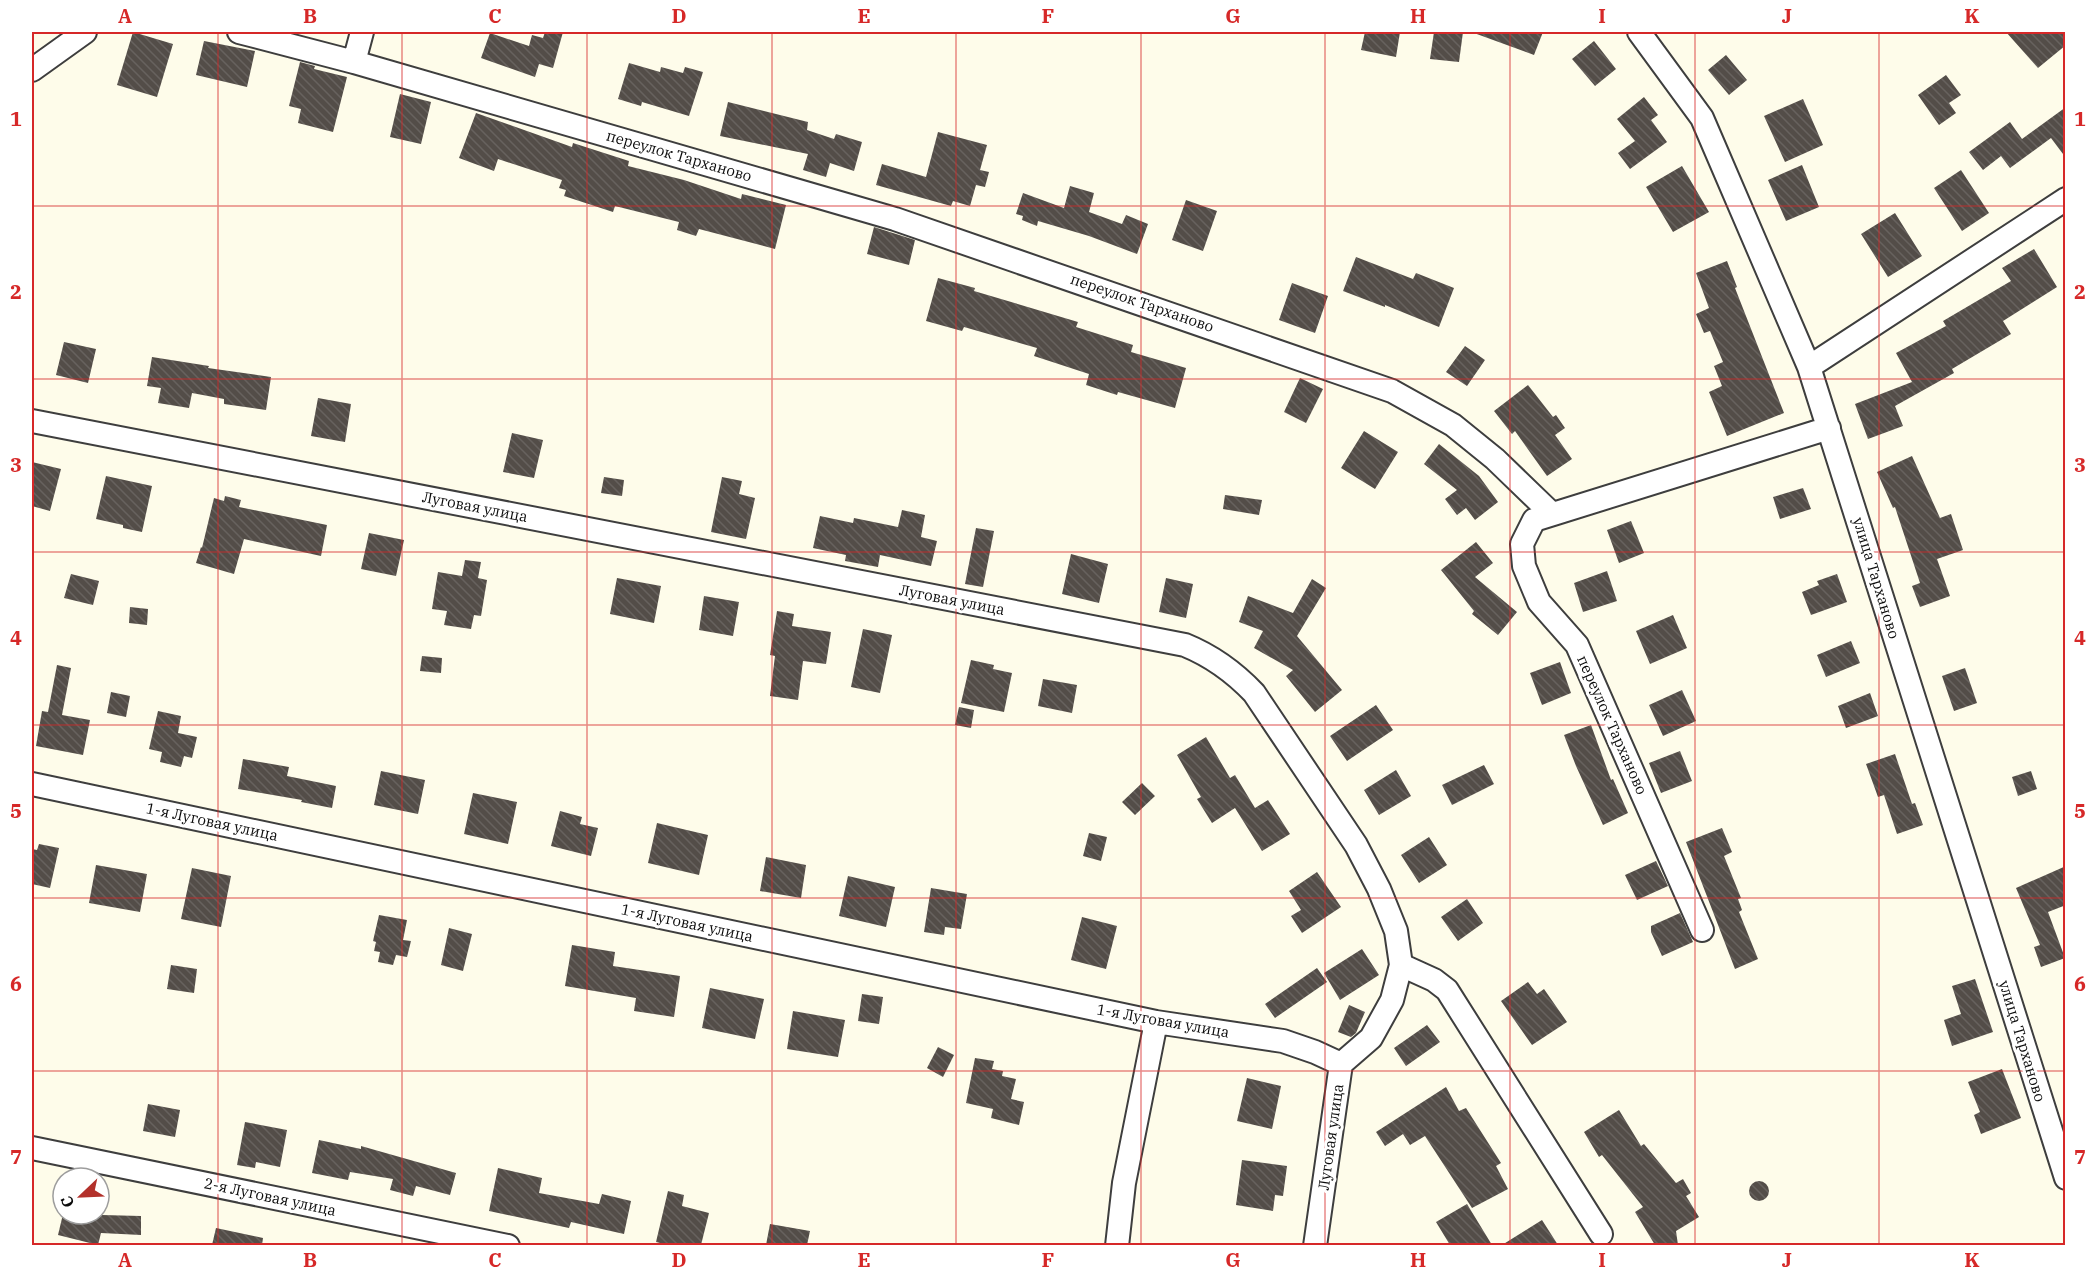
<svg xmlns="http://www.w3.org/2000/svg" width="2097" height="1277" font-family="'IBM Plex Serif',serif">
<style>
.building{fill:url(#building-back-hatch)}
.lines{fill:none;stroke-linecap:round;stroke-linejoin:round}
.minor-casing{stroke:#3e3e3e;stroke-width:26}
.minor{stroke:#fff;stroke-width:22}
.grid{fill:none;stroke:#d62828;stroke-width:1.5;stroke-opacity:0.55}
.labels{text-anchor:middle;stroke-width:6;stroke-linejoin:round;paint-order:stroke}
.street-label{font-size:15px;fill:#0b0b0b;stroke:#fff}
.neatline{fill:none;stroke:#d62828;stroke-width:2}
.grid-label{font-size:20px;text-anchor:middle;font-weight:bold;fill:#d62828}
</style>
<defs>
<pattern id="building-back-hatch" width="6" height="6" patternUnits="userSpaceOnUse" patternTransform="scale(1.5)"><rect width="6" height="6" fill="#534d48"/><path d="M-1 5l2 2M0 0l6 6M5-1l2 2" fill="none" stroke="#67625e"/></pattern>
</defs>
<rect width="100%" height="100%" fill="#fefcea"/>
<path class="building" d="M133,32L173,44L157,97L117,85Z
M545,32H563L553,68L539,64L535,77L481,58L490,33L529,46L532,35L543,38Z
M1365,32H1400L1396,57L1361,50Z
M1434,32H1463L1459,62L1430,59Z
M1474,32H1543L1534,55L1474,33Z
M2006,32H2066V45L2038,68Z
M204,41L255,51L247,87L196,75Z
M1594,41L1616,69L1595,86L1572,59Z
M1726,55L1747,80L1729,95L1708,70Z
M300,62L315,66L314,69L347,77L333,132L298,123L301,109L289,106Z
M629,63L660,72L661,67L683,73L685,67L703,72L689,116L642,102L641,106L618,99Z
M1946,75L1961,95L1949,103L1956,113L1939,125L1918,95Z
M400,94L431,102L421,144L390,137Z
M1644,97L1658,115L1651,120L1667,142L1630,169L1618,153L1635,141L1617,119Z
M1803,99L1823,145L1785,162L1764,116Z
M728,102L808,122L807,130L834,139L836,134L862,142L854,171L830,163L826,177L803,170L808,154L720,136Z
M2066,107V158L2051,138L2010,168L2001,156L1983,170L1969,152L2010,122L2022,139Z
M476,113L572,147L573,143L629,161L628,166L684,180L741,199L742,194L786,205L775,249L699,229L696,236L677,230L679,222L615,206L613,212L564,196L566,190L559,188L562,180L498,159L494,171L459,158Z
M938,132L987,145L980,170L989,172L985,187L976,185L970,206L953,201L951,206L876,185L882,164L926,177Z
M1802,165L1819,207L1786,221L1768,180Z
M1682,166L1709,212L1673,232L1646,187Z
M1961,170L1989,213L1962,231L1934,188Z
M1070,186L1094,193L1089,212L1122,224L1126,215L1148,224L1137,254L1089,236L1038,221L1037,226L1022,220L1023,216L1016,214L1023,193L1064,208Z
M1186,200L1217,211L1203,251L1172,240Z
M1895,213L1922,256L1888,277L1861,234Z
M874,227L915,240L909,265L867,254Z
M2034,249L2057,287L2003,321L2011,334L1952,369L1954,373L1895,406L1903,426L1868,439L1855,404L1912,382L1896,353L1946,326L1943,321L2011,281L2002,268Z
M1356,257L1413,279L1416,273L1454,288L1439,327L1385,305V307L1343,291Z
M1727,261L1737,287L1735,288L1784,413L1727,436L1709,392L1722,386L1714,366L1723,362L1710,331L1704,333L1696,314L1709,308L1696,273Z
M938,278L975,288L974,291L1078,322L1076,327L1133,345L1131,352L1186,368L1175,408L1118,392L1117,395L1086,385L1089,374L1034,356L1037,348L964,327L962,331L926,321Z
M1292,283L1328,296L1315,333L1279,320Z
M64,342L96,349L88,383L56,375Z
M1465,346L1485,360L1467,386L1446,372Z
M152,357L209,366L208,368L271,377L266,410L224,404V399L192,393L189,408L158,403L161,388L147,386Z
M1300,378L1323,389L1306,423L1284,412Z
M1528,385L1553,417L1556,415L1565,428L1555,435L1572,459L1547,476L1515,431L1512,434L1494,411Z
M318,398L351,404L345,442L311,436Z
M1364,431L1398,452L1375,489L1341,468Z
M512,433L543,440L534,478L503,472Z
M1439,444L1479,476L1498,502L1475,520L1466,508L1457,515L1445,499L1457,490L1424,464Z
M1912,456L1940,518L1951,514L1963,550L1937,559L1950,596L1920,607L1912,586L1920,583L1895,507L1893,508L1877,472Z
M32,462L61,469L50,511L32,506Z
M106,476L152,486L142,532L123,528V525L96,519Z
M604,477L624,480L622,496L601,493Z
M722,477L742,481L739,494L755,498L746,539L711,532Z
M1803,488L1811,509L1780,519L1773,497Z
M1225,495L1262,500L1259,515L1223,509Z
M225,496L241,500L239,507L327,525L321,556L244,539L234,574L196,563L201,547L202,548L214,498L224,501Z
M902,510L925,515L921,537L937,541L931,566L880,555L878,567L845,561L846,555L813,548L820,516L853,523L854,518L898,527Z
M1631,521L1644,553L1619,563L1607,530Z
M976,528L994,531L983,587L965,584Z
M369,533L404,540L396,576L361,569Z
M1476,542L1493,563L1475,577L1517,612L1498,635L1472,614L1474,611L1441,570Z
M1071,554L1108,564L1099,603L1062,594Z
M465,560L481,562L478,578L487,580L481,616L474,615L471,629L444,625L447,611L432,609L438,572L462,576Z
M1607,571L1617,601L1583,612L1574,583Z
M71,574L99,581L93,605L64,598Z
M1837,574L1847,602L1811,615L1802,592L1819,585L1817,581Z
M617,578L661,586L654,623L610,614Z
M1166,578L1193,584L1186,618L1159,612Z
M1312,579L1326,588L1297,636L1342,690L1315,712L1286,676L1293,670L1254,648L1263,631L1239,622L1248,596L1293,613Z
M704,596L739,602L733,636L699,630Z
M130,607L148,609L147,625L129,623Z
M777,611L794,614L792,626L831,632L826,664L803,661L798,700L770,696L775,656L770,655Z
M1673,615L1687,648L1650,664L1636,631Z
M863,629L892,635L880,693L851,687Z
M1851,641L1860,663L1826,677L1817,655Z
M422,656L442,658L441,673L420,671Z
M971,660L994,665L993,669L1012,673L1004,712L961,703Z
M1560,662L1571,693L1542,705L1530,673Z
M57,665L71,668L62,715L90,720L83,755L36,746L42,711L48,712Z
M1965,668L1977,703L1954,711L1942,676Z
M1043,679L1077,685L1072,713L1038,706Z
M1682,690L1696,721L1663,736L1649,705Z
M111,692L130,696L126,717L107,713Z
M1870,693L1878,716L1846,728L1838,706Z
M1376,705L1393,730L1347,761L1330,736Z
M959,707L974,710L971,728L955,725Z
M158,711L181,716L178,733L197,737L192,758L184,756L181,767L160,762L162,752L149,749Z
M1591,725L1611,780L1613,779L1628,813L1603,825L1576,766L1564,735Z
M1206,737L1230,778L1235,775L1255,808L1268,800L1290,834L1262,851L1235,808L1212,823L1197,799L1201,797L1177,755Z
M1680,751L1692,781L1661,793L1649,763Z
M1895,754L1912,804L1915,803L1923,825L1897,834L1884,795L1878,797L1866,764Z
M243,759L289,767L287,776L336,786L332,808L301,802L302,800L238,789Z
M1484,765L1494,784L1452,805L1442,785Z
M1396,770L1411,796L1379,815L1364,790Z
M381,771L425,780L418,814L374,805Z
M2031,771L2037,789L2018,796L2012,777Z
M1142,783L1155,796L1135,815L1122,802Z
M473,793L517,802L508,844L464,834Z
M560,811L582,817L580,824L598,828L591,856L551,846Z
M657,823L708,835L699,875L648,863Z
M1722,828L1732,852L1724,856L1741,898L1738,899L1742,910L1739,912L1758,959L1735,969L1686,842Z
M1089,833L1107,837L1101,861L1083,856Z
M1429,837L1447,865L1419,883L1401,855Z
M39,844L59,848L50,888L32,884V849L37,850Z
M766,857L806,865L801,898L760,891Z
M1656,861L1668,886L1637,900L1625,875Z
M96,865L147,874L140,912L89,903Z
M2066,866V905L2048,912L2065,958L2041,967L2034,947L2040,945L2016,888Z
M192,868L231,876L221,927L181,919Z
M1317,872L1341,907L1302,933L1291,916L1301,910L1289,891Z
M848,876L895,887L886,927L839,916Z
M931,888L967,894L961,929L945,927L944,935L924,932Z
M1467,899L1483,923L1458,941L1441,917Z
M1680,913L1693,942L1662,956L1651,932V926Z
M379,915L407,920L403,940L411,941L407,957L396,955L393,965L378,962L380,952L374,951L376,942L373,941Z
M1082,917L1117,926L1106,969L1071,960Z
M449,928L472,934L463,971L441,965Z
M572,945L615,952L613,966L680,976L674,1017L634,1011L636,998L565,986Z
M1362,949L1379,975L1340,1000L1324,973Z
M171,965L197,969L194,993L167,989Z
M1317,968L1327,982L1275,1018L1265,1004Z
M1975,979L1993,1032L1952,1046L1944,1020L1961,1014L1952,986Z
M1528,982L1537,994L1544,989L1567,1022L1532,1045L1501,1001Z
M710,988L764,999L755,1039L702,1028Z
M862,994L883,997L879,1024L858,1021Z
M1349,1005L1365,1012L1356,1033L1351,1037L1338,1032Z
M793,1011L845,1020L838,1057L787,1049Z
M1427,1025L1440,1042L1406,1066L1394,1048Z
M938,1047L954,1055L943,1077L927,1068Z
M975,1058L994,1061L992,1069L1003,1071L1002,1076L1016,1079L1011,1099L1024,1102L1019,1125L991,1118L993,1109L966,1103Z
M2002,1069L2021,1118L1981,1134L1974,1115L1980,1112L1968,1082Z
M1247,1078L1281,1086L1272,1129L1237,1121Z
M1446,1087L1459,1111L1466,1108L1501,1163L1496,1166L1508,1189L1472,1208L1425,1136L1410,1145L1403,1134L1385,1146L1376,1132Z
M148,1104L180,1110L175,1137L143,1131Z
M1619,1110L1641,1146L1644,1144L1676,1183L1683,1179L1691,1193L1686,1196L1699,1217L1676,1231L1678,1245H1655L1635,1212L1643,1207L1602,1155L1599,1157L1584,1132Z
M245,1122L287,1130L280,1167L256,1162L255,1168L237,1165Z
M319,1140L361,1149V1146L456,1173L450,1195L416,1186L413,1196L390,1190L393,1179L350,1172L348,1180L312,1173Z
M1242,1160L1287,1166L1283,1196L1275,1195L1273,1211L1236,1205Z
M498,1168L542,1178L539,1193L599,1204L602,1194L631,1201L624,1234L571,1222L569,1228L489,1211Z
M1749 1191a10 10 0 1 1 20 0a10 10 0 1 1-20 0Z
M668,1191L684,1195L682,1206L709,1213L701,1245H668L656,1242Z
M1467,1204L1492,1245H1450L1436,1222Z
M63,1214L141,1216V1235L101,1233L98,1245L58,1235Z
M1542,1220L1558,1245H1502Z
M770,1224L810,1231L807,1245H766Z
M216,1228L263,1238L262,1245H212Z"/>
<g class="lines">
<defs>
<path id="minor" d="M239,32L354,62L895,219L1392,391L1453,425L1495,459L1552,514
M1639,32L1702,118L1809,367L2066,1178
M354,62L362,32
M32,70L85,32
M1809,367L2066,199
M32,421L1185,645C1212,656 1234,672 1254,693L1356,845L1379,889L1396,931L1401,965L1392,1000L1371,1038L1341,1064L1315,1246
M32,784L1156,1022L1283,1041L1315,1052L1341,1064
M1702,930L1577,645L1539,602L1524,566L1522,544L1534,520L1829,428
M1401,965L1434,980L1447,990L1601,1234
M32,1148L508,1246
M1117,1246L1124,1183L1156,1022"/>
</defs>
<use href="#minor" class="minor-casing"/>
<use href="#minor" class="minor"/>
</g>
<path class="grid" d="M218,32V1246M402,32V1246M587,32V1246M772,32V1246M956,32V1246M1141,32V1246M1325,32V1246M1510,32V1246M1695,32V1246M1879,32V1246M32,206H2066M32,379H2066M32,552H2066M32,725H2066M32,898H2066M32,1071H2066"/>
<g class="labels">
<g class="street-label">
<text transform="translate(679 156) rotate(16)" y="5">переулок Тарханово</text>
<text transform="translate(1142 303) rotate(19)" y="5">переулок Тарханово</text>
<text transform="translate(475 507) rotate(11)" y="5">Луговая улица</text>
<text transform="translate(1876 578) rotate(73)" y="5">улица Тарханово</text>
<text transform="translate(952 600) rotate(11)" y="5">Луговая улица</text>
<text transform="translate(1612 725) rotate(66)" y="5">переулок Тарханово</text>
<text transform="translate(212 822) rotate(12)" y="5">1-я Луговая улица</text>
<text transform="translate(687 923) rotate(12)" y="5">1-я Луговая улица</text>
<text transform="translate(1163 1021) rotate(10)" y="5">1-я Луговая улица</text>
<text transform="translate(2022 1041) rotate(73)" y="5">улица Тарханово</text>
<text transform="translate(1331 1137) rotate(-82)" y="5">Луговая улица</text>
<text transform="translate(270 1197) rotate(12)" y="5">2-я Луговая улица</text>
</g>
</g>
<rect width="2097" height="1277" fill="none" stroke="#ffffff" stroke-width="66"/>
<g transform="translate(81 1196) rotate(247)"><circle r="28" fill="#ffffff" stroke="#9d9d9d" stroke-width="1.5"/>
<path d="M0-4.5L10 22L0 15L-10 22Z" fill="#b3312b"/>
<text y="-9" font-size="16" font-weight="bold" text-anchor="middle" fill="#0b0b0b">С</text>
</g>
<rect x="33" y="33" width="2031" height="1211" class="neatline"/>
<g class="grid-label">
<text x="125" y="23">A</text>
<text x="310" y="23">B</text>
<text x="495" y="23">C</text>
<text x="679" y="23">D</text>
<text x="864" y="23">E</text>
<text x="1048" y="23">F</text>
<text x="1233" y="23">G</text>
<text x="1418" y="23">H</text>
<text x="1602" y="23">I</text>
<text x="1787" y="23">J</text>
<text x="1972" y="23">K</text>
<text x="16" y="126">1</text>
<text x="2080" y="126">1</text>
<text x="16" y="299">2</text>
<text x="2080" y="299">2</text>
<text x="16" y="472">3</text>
<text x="2080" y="472">3</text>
<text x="16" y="645">4</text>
<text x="2080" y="645">4</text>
<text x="16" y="818">5</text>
<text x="2080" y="818">5</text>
<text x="16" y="991">6</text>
<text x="2080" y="991">6</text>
<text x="16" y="1164">7</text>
<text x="2080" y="1164">7</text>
<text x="125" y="1267">A</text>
<text x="310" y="1267">B</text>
<text x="495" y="1267">C</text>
<text x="679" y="1267">D</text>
<text x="864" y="1267">E</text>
<text x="1048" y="1267">F</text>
<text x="1233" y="1267">G</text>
<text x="1418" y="1267">H</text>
<text x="1602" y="1267">I</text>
<text x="1787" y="1267">J</text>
<text x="1972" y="1267">K</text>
</g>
</svg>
